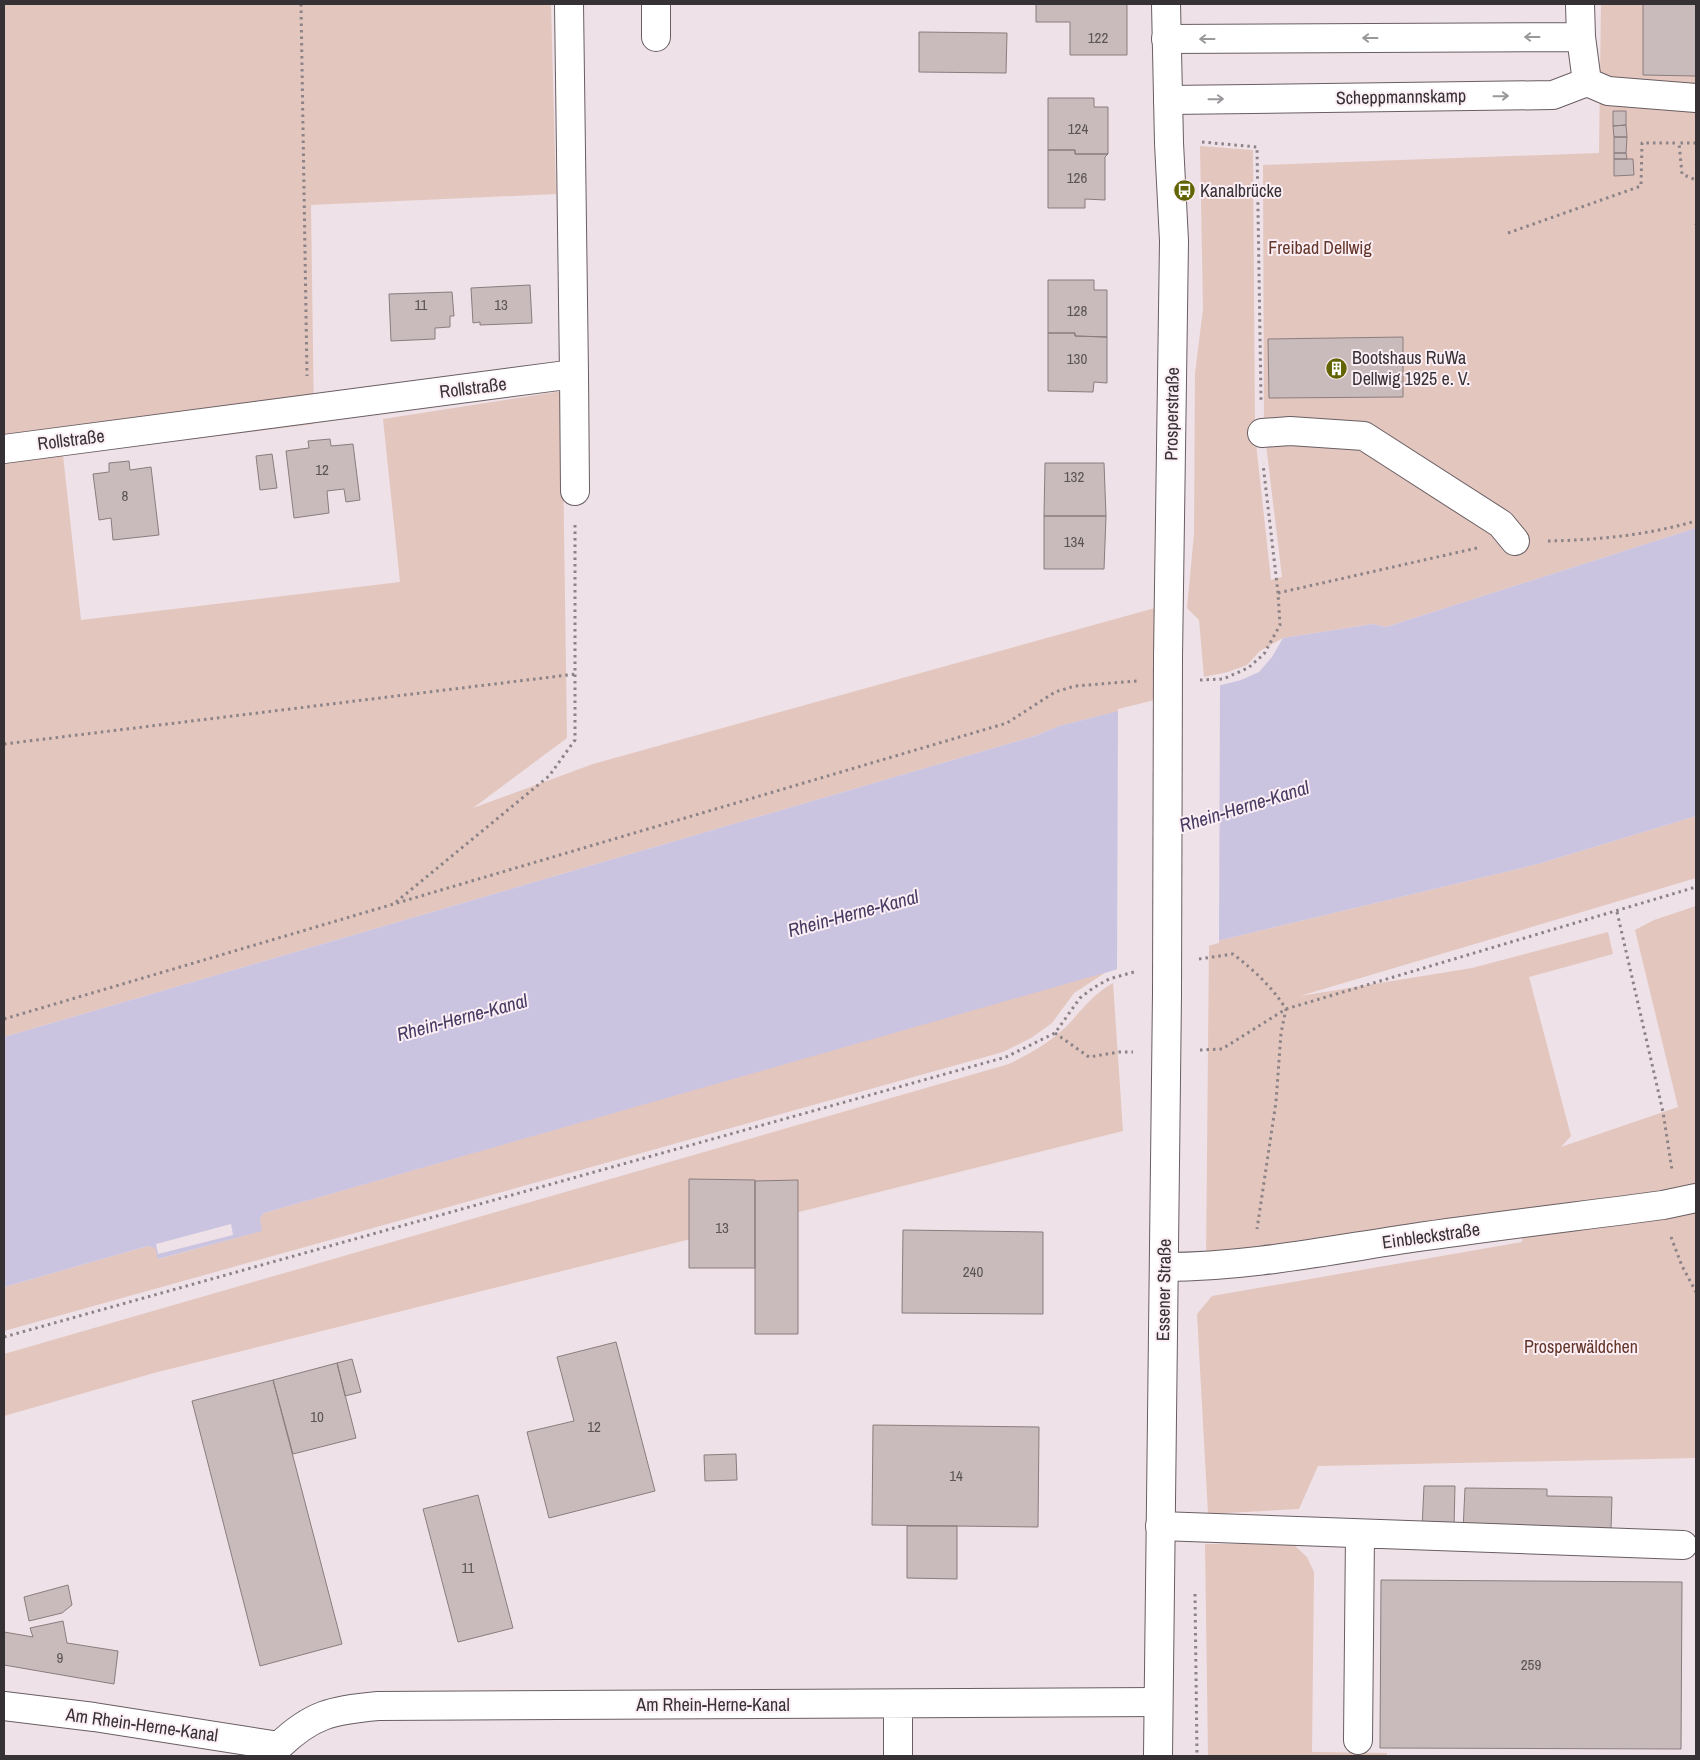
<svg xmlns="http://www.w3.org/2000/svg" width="1700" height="1760" font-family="'Archivo Narrow',sans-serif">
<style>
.green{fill:#e3c6be}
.water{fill:#cbc4e1}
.pier{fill:#eee1e7}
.building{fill:#c9bbbc;stroke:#8a7d7e}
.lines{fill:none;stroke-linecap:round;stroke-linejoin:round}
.minor-casing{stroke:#695e63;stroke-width:30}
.major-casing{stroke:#695e63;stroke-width:30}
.path{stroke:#8b8387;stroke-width:3;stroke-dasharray:2.5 4;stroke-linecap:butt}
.minor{stroke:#fff;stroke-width:28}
.major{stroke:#fff;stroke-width:28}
.major-bridge-casing{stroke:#695e63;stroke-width:30;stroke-linecap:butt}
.major-bridge{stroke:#fff;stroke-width:28}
.oneway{stroke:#9a989a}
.labels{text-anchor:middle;stroke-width:4;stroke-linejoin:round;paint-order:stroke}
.number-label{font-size:15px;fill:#5b5456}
.street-label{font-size:18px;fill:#363134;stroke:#fbeef4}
.poi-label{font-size:18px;fill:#363134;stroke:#fbeef4;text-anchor:start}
.park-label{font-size:18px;fill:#643629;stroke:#fbeef4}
.water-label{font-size:19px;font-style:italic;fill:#463a63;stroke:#fbeef4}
</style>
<rect width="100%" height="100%" fill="#eee1e7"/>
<path class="green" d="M4,4H551L556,194L311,205L314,424L63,455L81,620L400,582L383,419L562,391L567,738L473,808L593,764L1155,608L1156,702L1059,726L1035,736L4,1037Z
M1601,4H1696V528L1386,627L1373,624L1283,638L1260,651L1247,665L1228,672L1204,677L1199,620L1187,608L1194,534L1195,374L1203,309L1200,146L1253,150L1255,434L1271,580L1282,577L1264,428L1263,165L1599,153Z
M1696,816V878L1300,996L1472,968L1608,932L1613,954L1529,977L1571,1136L1561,1147L1678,1107L1635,930L1654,920L1696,906V1458L1318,1466L1299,1509L1208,1514L1197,1314L1212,1296L1522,1242L1524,1208L1310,1247L1206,1263L1209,943L1538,864Z
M1108,971L1074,993L1052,1023L1031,1038L1003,1052L4,1331V1287L148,1246L155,1247L159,1259L261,1231L260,1217L264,1213Z
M1113,983L1123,1131L154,1373L4,1416V1354L1009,1064C1027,1055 1044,1046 1059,1033C1080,1015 1087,998 1113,983Z
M1205,1544H1293L1307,1557L1314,1572L1312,1752L1387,1753V1756H1208Z"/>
<path class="water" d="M1696,528V816L1538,864L1209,943L264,1213L260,1218L262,1231L158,1259L155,1248L148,1246L4,1287V1037L1035,736L1059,726L1241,680L1259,672L1272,657L1283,638L1373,624L1386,627Z"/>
<path class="pier" d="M1220,684L1219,943L1117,971L1118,709Z
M231,1224L233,1235L158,1254L156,1244Z"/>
<path class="building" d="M1036,4H1127V55H1070V22H1036Z
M1643,4H1696V76L1643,75Z
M919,32L1007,33L1006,73L919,72Z
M1048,98H1094V107H1108V154H1075V150H1048Z
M1613,111H1626V125L1613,126Z
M1626,125L1627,137H1614L1613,126Z
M1614,137H1627L1626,153H1614Z
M1048,150H1075V154H1108L1105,157V200L1085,199V208H1048Z
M1614,153H1626L1627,159H1614Z
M1614,159H1633L1634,175L1614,176Z
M1048,280H1094V290H1107V337L1075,336V333H1048Z
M530,285L532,323L480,325V322L473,323L471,288Z
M452,292L454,316H450V327L435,328V339L391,341L389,294Z
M1048,333H1075V336L1107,337V383L1094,382L1093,392L1048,391Z
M1403,337V397L1269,398L1268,339Z
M330,439L331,446L353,444L360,500L346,502L344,489L327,491L329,513L294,518L286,451L309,448L308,441Z
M272,454L277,488L260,490L256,456Z
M129,461L130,470L151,467L159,535L113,540L111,518L99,520L93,474L109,472V463Z
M1045,463H1104L1106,516H1044Z
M1044,516H1106L1104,569H1044Z
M689,1179L755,1180V1268H689Z
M798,1180V1334H755V1181Z
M903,1230L1043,1232V1314L902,1313Z
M616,1342L655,1491L549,1518L527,1432L574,1421L557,1357Z
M352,1359L361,1392L345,1396L337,1363Z
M337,1363L356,1438L293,1454L273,1380Z
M273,1380L342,1644L260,1666L192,1401Z
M873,1425L1039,1427L1038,1527L872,1525Z
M736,1454L737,1480L705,1481L704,1455Z
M1424,1486H1455L1454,1528H1422Z
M1465,1488L1547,1489V1496L1612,1497L1611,1529L1463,1531Z
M478,1495L513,1628L458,1642L423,1509Z
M907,1526H957V1579L907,1578Z
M1381,1580L1682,1582L1681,1749L1380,1748Z
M68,1585L72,1605L62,1613L29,1621L24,1597Z
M63,1621L67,1643L118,1651L114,1684L4,1665V1632L33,1637L30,1628Z"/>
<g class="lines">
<defs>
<path id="minor" d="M656,37V4
M1166,39L1581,37
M1587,82L1608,91L1696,98
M1168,100L1553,95L1587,82L1581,37L1580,4
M574,374L575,491
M1262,433L1290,431L1364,436L1501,524L1515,541
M4,449L574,374L569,4
M1165,1267C1248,1267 1330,1250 1412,1238C1496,1226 1580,1216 1663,1205L1696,1198
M1160,1526L1683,1545
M4,1706L94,1717L279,1746C312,1714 333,1710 378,1706L1158,1702
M1358,1740L1360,1534
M898,1756V1705"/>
<path id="major" d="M1166,4L1169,143L1174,241L1168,657
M1158,1756L1167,994"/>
</defs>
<use href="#minor" class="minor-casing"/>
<use href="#major" class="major-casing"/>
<path class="path" d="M301,4L307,376
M1202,142L1257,147L1261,400
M1696,143H1679L1682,174L1696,180
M1696,224V225
M1508,233L1641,186L1642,143H1679
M1548,541C1599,540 1647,535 1696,521
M1278,593L1477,548
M1200,680L1223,679L1248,668L1264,654L1280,625L1278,593L1263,464
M4,744L576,674
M396,902L549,776L575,740V521
M1617,912L1663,1112L1672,1170
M1199,959L1233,954C1255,971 1272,987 1286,1009L1281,1033L1276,1102L1257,1229
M4,1019L1007,723L1055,692L1075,686L1137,681
M1055,1033L1089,1057L1119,1052H1133
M1200,1050L1222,1049L1286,1009L1696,887
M1671,1237L1682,1266L1696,1292
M4,1337L1006,1057L1055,1033L1080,998L1093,988L1109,979L1134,972
M1195,1594L1197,1756"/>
<use href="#minor" class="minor"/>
<use href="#major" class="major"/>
<defs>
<path id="major-bridge" d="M1167,994L1168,657"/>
</defs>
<use href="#major-bridge" class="major-bridge-casing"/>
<use href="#major-bridge" class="major-bridge"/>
</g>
<defs><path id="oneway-shaft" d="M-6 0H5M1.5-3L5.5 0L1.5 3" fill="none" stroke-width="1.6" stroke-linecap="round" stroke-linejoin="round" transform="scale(1.25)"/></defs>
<g class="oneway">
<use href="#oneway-shaft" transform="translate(1532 37) rotate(180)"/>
<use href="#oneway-shaft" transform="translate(1370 38) rotate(180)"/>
<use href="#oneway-shaft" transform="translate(1207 39) rotate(180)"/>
<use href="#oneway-shaft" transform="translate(1501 96) rotate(-1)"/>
<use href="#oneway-shaft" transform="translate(1216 99) rotate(-1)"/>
</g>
<defs>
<symbol id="bus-disc" viewBox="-11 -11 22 22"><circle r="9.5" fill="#616400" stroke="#fbeef4"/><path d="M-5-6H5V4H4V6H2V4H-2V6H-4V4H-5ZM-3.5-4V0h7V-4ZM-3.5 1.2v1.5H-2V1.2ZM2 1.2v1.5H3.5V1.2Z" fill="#fff"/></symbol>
<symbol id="building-disc" viewBox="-11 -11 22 22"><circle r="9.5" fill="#616400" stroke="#fbeef4"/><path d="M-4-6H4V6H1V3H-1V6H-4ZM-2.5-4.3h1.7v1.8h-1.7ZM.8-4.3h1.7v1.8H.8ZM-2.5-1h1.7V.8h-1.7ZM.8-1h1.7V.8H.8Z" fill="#fff"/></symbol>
</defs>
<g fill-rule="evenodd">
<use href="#bus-disc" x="1172" y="178" width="25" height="25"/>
<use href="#building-disc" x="1324" y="356" width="25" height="25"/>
</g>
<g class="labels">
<g class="number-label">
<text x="1098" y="43">122</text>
<text x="1078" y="134">124</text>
<text x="1077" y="183">126</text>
<text x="421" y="310">11</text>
<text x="501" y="310">13</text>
<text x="1077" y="316">128</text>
<text x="1077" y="364">130</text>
<text x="322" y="475">12</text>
<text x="1074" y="482">132</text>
<text x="125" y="501">8</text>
<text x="1074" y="547">134</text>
<text x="722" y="1233">13</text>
<text x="973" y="1277">240</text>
<text x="317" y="1422">10</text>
<text x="594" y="1432">12</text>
<text x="956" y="1481">14</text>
<text x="468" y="1573">11</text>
<text x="60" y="1663">9</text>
<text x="1531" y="1670">259</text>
</g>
<g class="street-label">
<text transform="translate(1401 97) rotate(-1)" y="6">Scheppmannskamp</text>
<text transform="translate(473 388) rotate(-7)" y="6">Rollstraße</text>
<text transform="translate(1172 414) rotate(-89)" y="6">Prosperstraße</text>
<text transform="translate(71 440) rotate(-7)" y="6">Rollstraße</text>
<text transform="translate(1431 1236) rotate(-8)" y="6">Einbleckstraße</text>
<text transform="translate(1164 1290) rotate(-89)" y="6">Essener Straße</text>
<text x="713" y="1711">Am Rhein-Herne-Kanal</text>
<text transform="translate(142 1725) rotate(8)" y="6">Am Rhein-Herne-Kanal</text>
</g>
<g class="poi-label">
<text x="1200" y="197">Kanalbrücke</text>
<text x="1352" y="364">Bootshaus RuWa<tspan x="1352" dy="21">Dellwig 1925 e. V.</tspan></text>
</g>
<g class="park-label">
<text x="1320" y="254">Freibad Dellwig</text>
<text x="1581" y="1353">Prosperwäldchen</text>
</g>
<g class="water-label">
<text transform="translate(1244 806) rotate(-17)" y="7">Rhein-Herne-Kanal</text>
<text transform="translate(853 913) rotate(-15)" y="7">Rhein-Herne-Kanal</text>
<text transform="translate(462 1017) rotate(-15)" y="7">Rhein-Herne-Kanal</text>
</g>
</g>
<rect width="1700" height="1760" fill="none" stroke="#363134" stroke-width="10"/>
</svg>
